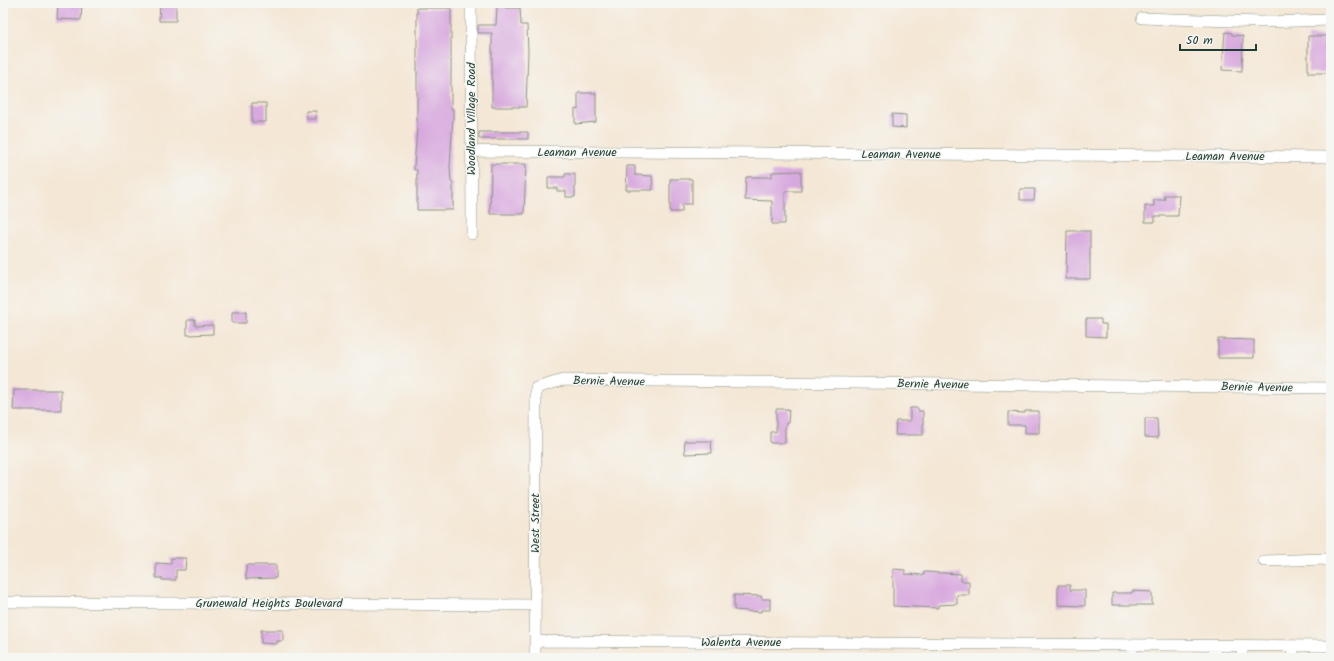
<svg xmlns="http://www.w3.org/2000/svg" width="1334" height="661" font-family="Kalam,sans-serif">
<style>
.building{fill:#d8a9de}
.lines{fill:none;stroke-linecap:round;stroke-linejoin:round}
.minor-casing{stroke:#8a9284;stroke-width:12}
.minor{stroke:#fff;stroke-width:11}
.labels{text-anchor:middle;stroke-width:3;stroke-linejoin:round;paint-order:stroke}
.street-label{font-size:12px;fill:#1f3d34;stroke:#f6f6f2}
</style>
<rect width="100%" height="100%" fill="#f6f6f2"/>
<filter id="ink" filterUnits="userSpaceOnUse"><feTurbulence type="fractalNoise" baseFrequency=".025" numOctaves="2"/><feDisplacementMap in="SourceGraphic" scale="8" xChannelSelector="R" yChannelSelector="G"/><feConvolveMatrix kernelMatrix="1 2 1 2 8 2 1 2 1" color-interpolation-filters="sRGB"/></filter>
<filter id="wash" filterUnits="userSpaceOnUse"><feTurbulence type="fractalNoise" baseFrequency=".012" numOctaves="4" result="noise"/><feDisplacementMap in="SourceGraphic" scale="16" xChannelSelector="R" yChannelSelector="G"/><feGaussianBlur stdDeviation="0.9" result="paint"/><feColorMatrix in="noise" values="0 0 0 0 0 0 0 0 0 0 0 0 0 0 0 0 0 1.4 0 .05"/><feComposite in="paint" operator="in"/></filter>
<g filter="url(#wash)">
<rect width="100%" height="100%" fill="#f4e7d5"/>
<g id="blocks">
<path class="building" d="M58,3H82L81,20L57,19Z
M160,3H176V21H159Z
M505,5V8H520L521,25H527L528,52L526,107H492V33H478V25H496L497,6Z
M417,8H451V109H453V117L450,167L451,182H453V210H417V170H414V166L417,128Z
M1225,32L1232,33V35L1243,36L1242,71L1222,70Z
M1308,36H1328V73H1308Z
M578,93H596V122L575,124V109L578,110Z
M252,103H266V122H252Z
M306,111H316V119H307Z
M892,114L906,115V128L892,127Z
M479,132H528V139H479Z
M491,164H526L524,214H490Z
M627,166H635V175L652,176L653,190H626Z
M801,171V191H785V224H772V201L745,200L746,177H772V172Z
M565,174H575V197H566V191H557V188H548V177H565Z
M670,179H692V204H682V212H670Z
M1020,189H1035L1034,200H1020Z
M1164,195H1179L1178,216H1155V222H1145V206H1154V200H1165Z
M1067,231H1090V279H1066Z
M232,312H246V323H232Z
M1086,319H1101V324H1106V337L1086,336Z
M187,320H195V326L213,325V334L187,335Z
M1218,339L1254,340V358H1218Z
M14,390H61V410H13Z
M910,408H918V411H923V435H895L896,421H910Z
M776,409H789L788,423H786L785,429V443H770V432H776Z
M1025,411H1039V433H1025V425H1008V412L1025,413Z
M1145,418H1157L1158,438L1145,437Z
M684,441H711L712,453L685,454Z
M171,558H186L185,570H176V580H162V578H156V563L171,564Z
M246,565H276V578L246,579Z
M893,569L905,570V574L924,575V572L961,574V581H969V595H957V604L938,605V608L893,606Z
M1058,585H1070V590H1085V606L1058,605Z
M1132,591L1152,592V605H1112V593H1132Z
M734,595L761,596L762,599H770V610H761V612L734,610Z
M261,630H283V641H277V644L261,643Z"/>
</g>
</g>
<g filter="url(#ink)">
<use href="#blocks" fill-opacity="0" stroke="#8a9284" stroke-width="1"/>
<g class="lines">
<defs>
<path id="minor" d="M471,3L472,234
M1142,18L1261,22L1331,20
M471,151L1331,157
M1264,561L1325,559L1331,562
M3,602L535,605
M536,641L1331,646
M1214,646L1215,658
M1242,646V658
M535,658L536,388L563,380L1331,388
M1132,658V645
M1292,658L1293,646"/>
</defs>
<use href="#minor" class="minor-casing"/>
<use href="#minor" class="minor"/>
</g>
</g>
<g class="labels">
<g class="street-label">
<text transform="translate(471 119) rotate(-90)" y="4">Woodland Village Road</text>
<text x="577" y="156">Leaman Avenue</text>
<text x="901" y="158">Leaman Avenue</text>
<text x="1225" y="160">Leaman Avenue</text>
<text transform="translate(609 381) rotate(1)" y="4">Bernie Avenue</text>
<text transform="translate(933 384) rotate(1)" y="4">Bernie Avenue</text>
<text transform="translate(1257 387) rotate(1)" y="4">Bernie Avenue</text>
<text transform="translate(535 523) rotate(-90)" y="4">West Street</text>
<text x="269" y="607">Grunewald Heights Boulevard</text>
<text x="741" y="646">Walenta Avenue</text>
</g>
</g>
<rect width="1334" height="661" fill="none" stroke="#f6f6f2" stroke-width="16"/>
<path d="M1180 44v6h76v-6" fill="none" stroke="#1f3d34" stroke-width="2"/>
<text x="1186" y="44" font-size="12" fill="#1f3d34" stroke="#f6f6f2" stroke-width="3" paint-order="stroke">50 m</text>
</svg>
